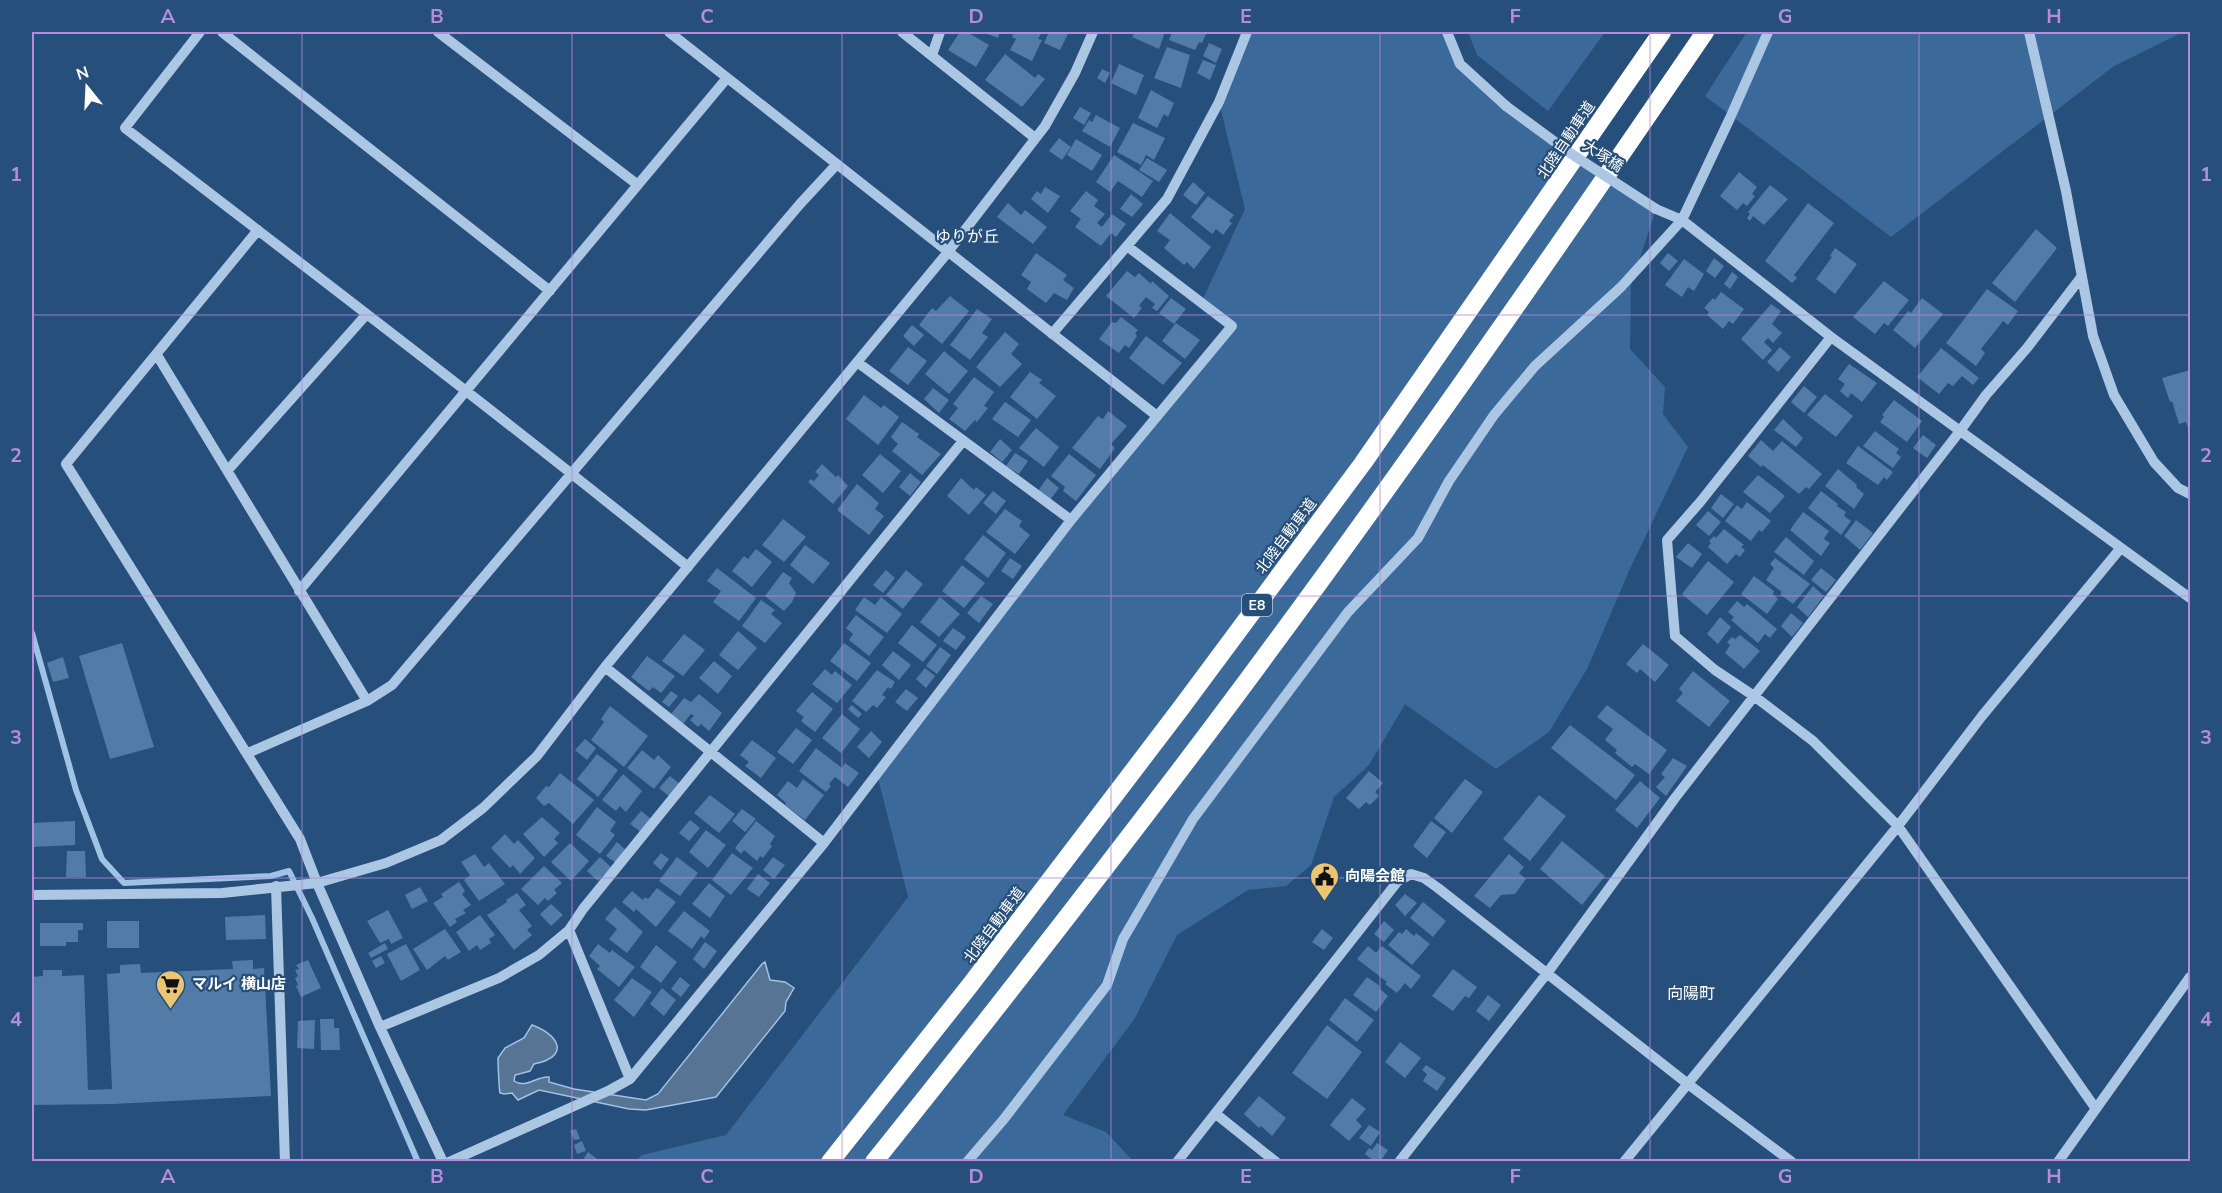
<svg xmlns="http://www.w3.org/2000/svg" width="2222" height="1193" font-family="'Nunito Sans','Noto Sans JP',sans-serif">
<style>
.green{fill:#3b699a}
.water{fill:#587495;stroke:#a0c2e5;stroke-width:1.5}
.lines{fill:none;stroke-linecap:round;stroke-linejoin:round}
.stream{stroke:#a0c2e5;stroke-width:6}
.building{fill:#537ba7}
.minor{stroke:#acc7e4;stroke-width:10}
.highway{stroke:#fff;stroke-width:18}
.minor-bridge{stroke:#acc7e4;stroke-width:10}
.grid{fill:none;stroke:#b68bdc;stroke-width:1.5;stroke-opacity:0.55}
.labels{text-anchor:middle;stroke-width:4.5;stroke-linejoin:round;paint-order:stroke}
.shield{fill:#274f7c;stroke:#becad8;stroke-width:1.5}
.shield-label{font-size:14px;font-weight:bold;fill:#fff}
.street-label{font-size:15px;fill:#fff;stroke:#274f7c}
.poi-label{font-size:15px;font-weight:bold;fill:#fff;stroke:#274f7c;text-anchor:start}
.neighbourhood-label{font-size:16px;fill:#fff;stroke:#274f7c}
.neatline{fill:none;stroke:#b68bdc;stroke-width:2}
.grid-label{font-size:20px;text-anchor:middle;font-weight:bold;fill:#b68bdc}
</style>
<rect width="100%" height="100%" fill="#274f7c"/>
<path class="green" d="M1247,32H1447L1460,64L1506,106L1656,209L1631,286L1630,349L1665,387L1663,414L1688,447L1629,571L1587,669L1549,732L1496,769L1405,704L1369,765L1334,797L1311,865L1286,886L1248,890L1177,935L1135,1018L1063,1115L1106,1132L1133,1161L634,1162L642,1155L726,1135L908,897L877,774L1071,520L1231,326L1201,303L1245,209L1219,102Z
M1468,32H1605L1548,111L1477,55Z
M1747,32H2183L2114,66L1891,237L1705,96Z"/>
<path class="water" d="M765,962L770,980L785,982L794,988L786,1002L785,1011L716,1097L646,1110L629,1109L539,1090L518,1100L512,1093L504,1094L500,1093C499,1089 498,1062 498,1058L505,1048L524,1038L532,1025C560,1035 570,1057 534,1064L530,1071L515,1075L514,1081C526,1089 536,1076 549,1077V1082L574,1089L646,1100L658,1094L762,964Z"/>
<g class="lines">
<path class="stream" d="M32,633L76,790L102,859L124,883L271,876L289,871L312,918L418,1162"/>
</g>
<path class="building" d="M960,32H967L989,45L976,67L948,50Z
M982,32H1000L998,38Z
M1014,32H1042L1038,39L1042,40L1032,61L1010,50L1016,39L1012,37Z
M1049,32H1069L1060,50L1044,43Z
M1135,32H1165L1159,49L1132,37Z
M1172,32H1207L1202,43L1199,42L1195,50L1169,40Z
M1209,43L1222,49L1216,63L1203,56Z
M1167,47L1190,55L1181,88L1154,78Z
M1005,54L1035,78L1038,74L1045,79L1022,107L985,80Z
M1203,60L1216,65L1210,80L1197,73Z
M1119,64L1144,75L1136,95L1111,83Z
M1102,69L1110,73L1105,83L1097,78Z
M1151,90L1174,103L1168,117L1164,114L1157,128L1138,118Z
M1080,107L1091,113L1084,125L1073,118Z
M1096,115L1120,128L1110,147L1082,131L1089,120L1092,122Z
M1133,123L1165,138L1154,160L1146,155L1141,165L1117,152Z
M1059,138L1071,147L1062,160L1049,151Z
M1076,139L1102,155L1092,171L1067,155Z
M1114,155L1153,181L1142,197L1118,181L1110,192L1096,182Z
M1147,158L1167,170L1159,182L1139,170Z
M1739,172L1757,187L1752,194L1755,196L1747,206L1743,203L1737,210L1720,196Z
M1193,182L1205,193L1196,205L1183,195Z
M1770,185L1788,199L1764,225L1753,216L1750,221L1747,218L1750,214L1748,212Z
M1045,187L1060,196L1048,213L1031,199L1037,191L1041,194Z
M1086,191L1098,200L1094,206L1105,214L1097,223L1102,227L1112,214L1126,224L1116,237L1111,233L1101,246L1075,227L1081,219L1070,211Z
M1131,194L1143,204L1132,217L1120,209Z
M1208,196L1234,215L1229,221L1232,223L1223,235L1216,229L1212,234L1191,217Z
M1008,203L1021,215L1025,210L1047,227L1033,244L997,217Z
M1808,203L1834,223L1794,275L1797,278L1792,283L1765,261Z
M1170,213L1211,247L1194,269L1187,262L1184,265L1164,248L1170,240L1157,231Z
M2036,229L2057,248L2015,302L1992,283Z
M1835,248L1857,264L1835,294L1816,279L1832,257L1830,256Z
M1036,253L1067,275L1063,280L1074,288L1067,300L1054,293L1046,303L1027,289L1031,282L1021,275Z
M1668,253L1678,261L1669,271L1660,263Z
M1714,258L1724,266L1715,278L1706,271Z
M1684,259L1704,274L1694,291L1688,287L1682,297L1665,285Z
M1127,271L1135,277L1139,273L1151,284L1152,281L1169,296L1157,311L1152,308L1155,304L1146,297L1139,306L1142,308L1134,318L1106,296Z
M1732,272L1738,277L1730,289L1724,284Z
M1884,281L1909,300L1888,326L1884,323L1875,334L1853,317Z
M1987,289L2018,311L2008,325L2003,321L1981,349L1985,353L1976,366L1946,343Z
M1721,292L1744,309L1733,324L1729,321L1723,329L1707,315L1709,312L1704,308L1713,298L1715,300Z
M950,296L969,311L942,344L919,325L932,308L936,311Z
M1171,298L1186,309L1174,324L1159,313Z
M1922,298L1943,314L1915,348L1893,330L1908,311L1911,313Z
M1771,304L1781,311L1772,324L1782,333L1773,343L1768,338L1764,342L1772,350L1763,360L1741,339Z
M977,309L992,319L982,333L988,337L970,360L950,345Z
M1121,317L1138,330L1135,333L1137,336L1129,348L1125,345L1119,353L1099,339L1112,322L1116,323Z
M1176,323L1200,340L1185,359L1162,341Z
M912,325L924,335L914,346L903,336Z
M1005,332L1019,344L1011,354L1022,364L1000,387L976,367Z
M1146,336L1182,363L1163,385L1129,358Z
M908,347L927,361L908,385L889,371Z
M1780,347L1791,357L1778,372L1767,362Z
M1941,348L1979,378L1973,385L1962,376L1953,386L1948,383L1939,394L1917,377Z
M944,351L968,371L949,394L925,374Z
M1849,364L1877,383L1862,402L1851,393L1848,398L1840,391L1845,384L1838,379Z
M2190,370V433L2186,422L2179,424L2172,401L2170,402L2162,378Z
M1030,372L1042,380L1039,383L1056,396L1037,419L1010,397Z
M974,377L994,392L984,406L988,408L977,422L975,420L965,431L949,419L958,408L953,404Z
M1804,386L1817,397L1804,413L1791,402Z
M933,388L949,400L939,413L924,399Z
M1825,394L1853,416L1836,437L1807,415Z
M864,395L881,408L884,405L899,417L878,445L846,419Z
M1894,400L1922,421L1907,442L1880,422L1884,417L1882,415Z
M1005,402L1031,420L1018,437L992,419Z
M1108,411L1127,426L1111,444L1115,448L1100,469L1072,448L1098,416L1103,419Z
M1783,419L1803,438L1796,447L1774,430Z
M902,422L919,434L917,437L941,454L922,475L892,451L898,444L891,437Z
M1036,428L1059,447L1044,467L1019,448Z
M1875,431L1899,449L1896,453L1901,457L1893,468L1863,446Z
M1923,435L1936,445L1927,458L1913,448Z
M1000,439L1012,450L1002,462L990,452Z
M1761,440L1773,451L1782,441L1822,474L1809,489L1806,487L1799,494L1763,465L1761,467L1748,456Z
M1858,446L1893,472L1887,480L1884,477L1878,485L1846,463Z
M1015,453L1028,461L1019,474L1006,466Z
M880,454L901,471L883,493L862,475Z
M1069,454L1096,475L1076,501L1063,491L1065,487L1051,476Z
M822,464L836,477L838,475L848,486L833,504L808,482L811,479L814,481L819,475L815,472Z
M1838,469L1857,485L1856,487L1864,494L1854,509L1825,486Z
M910,473L921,482L910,496L899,487Z
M1758,475L1785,496L1770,513L1743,492Z
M961,478L974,490L976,487L986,495L969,515L947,496Z
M1047,478L1059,488L1050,500L1038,491Z
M857,484L879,503L875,509L884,516L869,535L837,510Z
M993,491L1006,501L996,514L983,503Z
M1821,491L1838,504L1837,506L1846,512L1844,516L1851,521L1841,535L1808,508Z
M1721,494L1734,504L1723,518L1711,508Z
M1747,502L1771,521L1762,532L1759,530L1751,541L1725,521L1737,505L1742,509Z
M1005,509L1022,521L1019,526L1030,535L1015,554L986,532Z
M1708,511L1721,522L1709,536L1696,525Z
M1803,512L1829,531L1824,539L1830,543L1821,556L1790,530Z
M783,519L806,537L784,562L762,545Z
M1856,520L1873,533L1860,550L1844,536Z
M1724,529L1744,545L1741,547L1745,550L1740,557L1736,554L1727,564L1708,547L1711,543L1709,541L1714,536L1716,538Z
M983,535L1006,553L988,578L964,559Z
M1786,537L1814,561L1804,575L1774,552Z
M1688,543L1702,554L1692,568L1676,557Z
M805,545L830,563L813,584L790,565Z
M756,549L772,562L752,587L732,571L744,556L748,559Z
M1010,558L1022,566L1013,579L1001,571Z
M1775,558L1810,584L1793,604L1780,594L1782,592L1766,580L1774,568L1770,564Z
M1708,561L1734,582L1707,615L1682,594Z
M962,565L985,583L964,608L942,591Z
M717,568L756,598L739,621L713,602L721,591L707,581Z
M1821,568L1836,580L1826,592L1811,580Z
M886,570L895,578L883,593L873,585Z
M906,570L923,584L903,609L886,595Z
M783,572L792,578L789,583L796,593L792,602L784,611L765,596Z
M1754,576L1774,591L1773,594L1778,599L1767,614L1741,594Z
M1813,586L1824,596L1808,617L1797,607Z
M981,596L993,604L979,623L967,613Z
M864,597L875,605L881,597L902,614L887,633L855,610Z
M940,597L960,614L939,637L920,622Z
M761,600L775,610L771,614L782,623L765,643L742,626Z
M1737,601L1744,607L1747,604L1777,629L1770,638L1765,634L1758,643L1731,620L1734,617L1728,612Z
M1791,613L1803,623L1792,637L1781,626Z
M856,615L884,637L869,656L849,640L853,634L846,628Z
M1720,617L1731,627L1718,644L1707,634Z
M912,625L937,645L923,662L898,643Z
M953,628L966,637L956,650L943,641Z
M738,631L757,648L738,670L719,655Z
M684,634L705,650L683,676L662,661Z
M1740,635L1760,651L1744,669L1725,653L1730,645L1727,642L1732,637L1735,639Z
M122,643L154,747L110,759L79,656Z
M844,643L871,663L857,681L830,661Z
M1643,644L1669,665L1655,682L1640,669L1637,673L1626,664Z
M940,647L951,655L937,674L926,666Z
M893,651L911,665L899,680L882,665Z
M647,656L675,676L661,693L653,687L649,691L631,677Z
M63,657L69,678L53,682L47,663Z
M714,661L732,676L718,694L699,678Z
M925,668L935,676L926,688L916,679Z
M825,669L832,675L835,671L852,685L837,703L812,684Z
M877,670L895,682L891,689L888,687L882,695L886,697L877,708L873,705L866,712L852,701Z
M1693,671L1730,701L1709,727L1676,701L1683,693L1679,689Z
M906,689L918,698L907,711L895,702Z
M671,691L678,696L669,707L662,702Z
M812,692L833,709L815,732L801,721L804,717L796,711Z
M699,694L722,713L709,731L701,724L698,727L690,720L694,716L691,714L683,724L671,714L684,698L691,702Z
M852,705L862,714L858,718L848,709Z
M1607,705L1667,750L1649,774L1635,764L1632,767L1615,753L1617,750L1605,740L1613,729L1597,717Z
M610,706L648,736L624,767L591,740L604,722L601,719Z
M842,714L860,729L841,753L822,738Z
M1570,725L1635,775L1616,800L1551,748Z
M796,728L812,740L793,764L777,752Z
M871,731L882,742L869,758L857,747Z
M585,739L596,748L587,760L575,750Z
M752,740L776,758L761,778L745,766L749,762L740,755Z
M816,748L842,768L845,763L859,773L848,787L835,777L829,784L831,786L826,792L799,771Z
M642,750L654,760L658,755L671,767L654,789L627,768Z
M597,754L618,770L598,797L577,779Z
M1673,758L1687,766L1666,796L1656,787L1665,777L1661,774Z
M1369,771L1383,783L1375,792L1379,796L1370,805L1366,802L1359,809L1346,798Z
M560,773L594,800L573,824L549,803L544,806L536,798L546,786L549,787Z
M623,774L642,791L626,812L620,806L616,811L602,800Z
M670,776L680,784L670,797L659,788Z
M803,779L824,795L805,820L785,805L786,803L777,795L788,781L797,788Z
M1465,779L1483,792L1452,833L1434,818Z
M1640,781L1660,798L1637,828L1615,810Z
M710,795L735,814L719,833L694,813Z
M1539,795L1566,816L1530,861L1503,839Z
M597,807L616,822L610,831L615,835L600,854L576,835Z
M742,809L756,819L745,832L732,821Z
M641,811L651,819L641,832L630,824Z
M542,817L560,833L554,839L558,843L544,857L523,834Z
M690,820L700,828L689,841L679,833Z
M75,821V845L32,847V823Z
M756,821L775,836L770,844L772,846L763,858L760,856L757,861L744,850L741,854L735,848Z
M1431,821L1446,832L1427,858L1413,846Z
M706,830L726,845L708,868L689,852Z
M505,834L514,844L518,840L535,858L520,874L513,865L510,868L491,848Z
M1562,841L1605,876L1582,905L1540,869Z
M617,842L626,850L616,863L606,856Z
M570,843L589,861L571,881L551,862Z
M67,851H85L86,877H66Z
M661,853L669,859L661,870L653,863Z
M732,853L753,868L731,895L712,880Z
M475,854L484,867L489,863L505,884L479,901L464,880L470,875L461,862Z
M1509,854L1524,867L1519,873L1526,879L1515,894L1501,895L1490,908L1474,896Z
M600,857L611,867L598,881L587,871Z
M677,857L698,873L680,896L659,881Z
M773,857L785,865L774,879L763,870Z
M544,866L562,883L554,890L557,893L548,901L545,898L538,905L521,889Z
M758,874L770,883L759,897L747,889Z
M459,882L465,891L462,894L471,905L463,910L466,913L455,919L457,922L450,927L433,903L443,897L441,894Z
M709,883L725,896L710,918L692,904Z
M420,887L428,901L412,909L405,895Z
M657,888L676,902L656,927L636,909L634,912L622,902L632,891L643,900L645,897L648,899Z
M517,893L526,905L519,910L532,926L527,930L532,935L514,950L487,915L507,902L506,900Z
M1405,894L1417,903L1405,916L1395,905Z
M1423,902L1446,921L1433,937L1410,918Z
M551,904L563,915L551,926L540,914Z
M615,907L643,932L627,953L609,939L617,929L605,919Z
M388,910L403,938L391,944L389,939L380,943L367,921Z
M684,911L710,931L704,939L701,936L692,949L668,931Z
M265,915L266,939L226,940L225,917Z
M480,915L495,935L489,939L491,943L480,950L477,945L469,951L456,932Z
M107,921H139V948H107Z
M1384,921L1394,930L1384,942L1374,934Z
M40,923H83V930H78V942H66V946H40Z
M445,929L461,952L448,960L445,956L427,970L413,949Z
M1322,929L1333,938L1324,950L1312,942Z
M1406,929L1414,936L1416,933L1430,944L1412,965L1388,945L1399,932L1402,934Z
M705,942L717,951L704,969L693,959Z
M385,943L388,949L371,958L368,953Z
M406,944L420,970L401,981L387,954Z
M598,944L610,953L612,950L635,967L619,987L597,969L600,966L589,956Z
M656,945L677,962L661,983L640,967Z
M1368,946L1376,953L1382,946L1421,976L1411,989L1405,983L1397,993L1385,984L1387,982L1357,959Z
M381,956L385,963L376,968L372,961Z
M253,960V969L264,968L271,1096L113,1104L32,1105V977L43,976V970H62V976L84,975L88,1090L112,1089L107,974L120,973V965L140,964L141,973L233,969L232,961Z
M308,960L321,988L301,997L296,986L298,985L295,978L298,976L295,970L299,969L296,965Z
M1453,969L1477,987L1469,998L1465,996L1453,1011L1432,996Z
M680,977L690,985L681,997L671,989Z
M1367,977L1380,986L1379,988L1388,996L1376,1012L1353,995Z
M632,978L652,992L634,1017L614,1000Z
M662,988L676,1000L664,1016L650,1004Z
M1488,995L1501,1005L1489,1021L1476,1011Z
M1345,998L1374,1020L1357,1042L1329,1020Z
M320,1019H334V1028H339L340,1050H321Z
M315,1020L314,1049L297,1048L298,1021Z
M1327,1025L1362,1052L1327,1099L1292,1073Z
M1400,1042L1421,1058L1405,1078L1385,1062Z
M1426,1065L1446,1078L1437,1091L1423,1081L1427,1074L1422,1070Z
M1259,1096L1286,1118L1272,1136L1261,1126L1259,1128L1244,1114Z
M1352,1098L1366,1109L1356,1120L1362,1126L1349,1141L1330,1125Z
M1369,1125L1380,1132L1371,1146L1359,1138Z
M576,1129L580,1139L574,1140L570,1131Z
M582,1141L586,1151L577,1154L574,1145Z
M1377,1143L1388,1150L1380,1162H1375L1365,1154L1369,1148L1372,1150Z
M588,1152L601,1162H588L584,1158Z"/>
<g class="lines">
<path class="minor" d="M200,32L125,128C313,273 503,417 688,567
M222,32L550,291
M438,32L638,185
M669,32L1157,416
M902,32L1035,138
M1447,32L1460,64L1506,106
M2029,32L2066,191L2093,336L2114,395L2154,462L2178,488L2190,494
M932,55L940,32
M1656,209L1682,220L1831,337L2190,598
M258,230L66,464L300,839L317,883L380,1027L499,978L539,955L569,930L583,909L963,441
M1052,334L1167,199L1219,102L1247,32
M1831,337L1701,501L1667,540L1675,636L1715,670L1754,696L1813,741L1898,826L2096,1109
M157,355L367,701
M857,362L1071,520
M228,470L366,315
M299,591L727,78
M605,667L824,843
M248,753L367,701L392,685L800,204L837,164
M276,886L285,1162
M32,895L222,893L317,883L386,863L441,840L483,808L537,756L605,667L948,252L1045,126L1075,73L1093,32
M569,930L630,1079L824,843L1071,520L1232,326L1127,246
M380,1027L443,1162
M1216,1114L1276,1162
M449,1162L610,1090L630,1079
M967,1162L1004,1119L1107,985L1123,939L1193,819L1348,612L1418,538L1449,481L1494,415L1535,366L1621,287L1682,220L1730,118L1768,32
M1177,1162L1398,881L1411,874L1424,878L1438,888L1688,1084L1792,1162
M1399,1162L1548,972L1675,798L1960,431L1986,395L2027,348L2082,276
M1624,1162L1898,826L1982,716L2120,549
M2058,1162L2190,977"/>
<path class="highway" d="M830,1162L971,984L1181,708L1363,463L1662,32
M874,1162C988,1020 1099,877 1208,733C1380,504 1544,268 1705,32"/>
<path class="minor-bridge" d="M1506,106L1570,153L1656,209"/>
</g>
<path class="grid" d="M302,32V1162M572,32V1162M842,32V1162M1111,32V1162M1380,32V1162M1650,32V1162M1919,32V1162M32,315H2190M32,596H2190M32,878H2190"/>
<defs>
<symbol id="civic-pin" viewBox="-11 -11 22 30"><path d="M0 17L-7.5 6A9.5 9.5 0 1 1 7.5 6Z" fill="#ecc572" stroke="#274f7c"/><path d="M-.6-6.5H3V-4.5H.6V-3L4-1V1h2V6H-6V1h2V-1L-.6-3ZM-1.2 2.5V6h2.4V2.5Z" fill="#111"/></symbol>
<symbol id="supermarket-pin" viewBox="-11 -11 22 30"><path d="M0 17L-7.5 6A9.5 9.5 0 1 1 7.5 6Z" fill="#ecc572" stroke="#274f7c"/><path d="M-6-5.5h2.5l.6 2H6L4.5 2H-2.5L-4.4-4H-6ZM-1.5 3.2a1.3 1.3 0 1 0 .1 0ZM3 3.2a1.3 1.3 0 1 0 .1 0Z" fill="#111"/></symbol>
</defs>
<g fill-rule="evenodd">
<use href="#civic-pin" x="1308" y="860" width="33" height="45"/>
<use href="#supermarket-pin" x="154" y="968" width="33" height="45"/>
</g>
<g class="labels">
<rect class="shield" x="1242" y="594" width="30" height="22" rx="4.5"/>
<g class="shield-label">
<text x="1257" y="610">E8</text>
</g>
<g class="street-label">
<text transform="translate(1566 140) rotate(-56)" y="5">北陸自動車道</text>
<text transform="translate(1603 156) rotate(33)" y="5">大塚橋</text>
<text transform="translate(1286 536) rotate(-53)" y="5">北陸自動車道</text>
<text transform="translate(994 925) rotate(-53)" y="5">北陸自動車道</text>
</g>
<g class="poi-label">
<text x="1345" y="881">向陽会館</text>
<text x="192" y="989">マルイ 横山店</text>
</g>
<g class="neighbourhood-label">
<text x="967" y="242">ゆりが丘</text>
<text x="1691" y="999">向陽町</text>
</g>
</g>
<rect width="2222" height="1193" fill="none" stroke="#274f7c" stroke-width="66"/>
<g transform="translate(87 87) rotate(342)" stroke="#274f7c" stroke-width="4.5" paint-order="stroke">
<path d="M0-4.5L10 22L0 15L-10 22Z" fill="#ffffff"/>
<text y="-9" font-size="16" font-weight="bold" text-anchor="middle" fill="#ffffff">N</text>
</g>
<rect x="33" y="33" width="2156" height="1127" class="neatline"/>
<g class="grid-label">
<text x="168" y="23">A</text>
<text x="437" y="23">B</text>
<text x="707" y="23">C</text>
<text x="976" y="23">D</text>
<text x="1246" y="23">E</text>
<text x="1515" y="23">F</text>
<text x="1785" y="23">G</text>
<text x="2054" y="23">H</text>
<text x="16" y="181">1</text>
<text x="2206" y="181">1</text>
<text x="16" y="462">2</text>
<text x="2206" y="462">2</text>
<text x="16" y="744">3</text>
<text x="2206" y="744">3</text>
<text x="16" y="1026">4</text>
<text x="2206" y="1026">4</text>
<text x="168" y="1183">A</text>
<text x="437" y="1183">B</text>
<text x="707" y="1183">C</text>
<text x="976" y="1183">D</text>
<text x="1246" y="1183">E</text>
<text x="1515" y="1183">F</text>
<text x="1785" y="1183">G</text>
<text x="2054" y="1183">H</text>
</g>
</svg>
